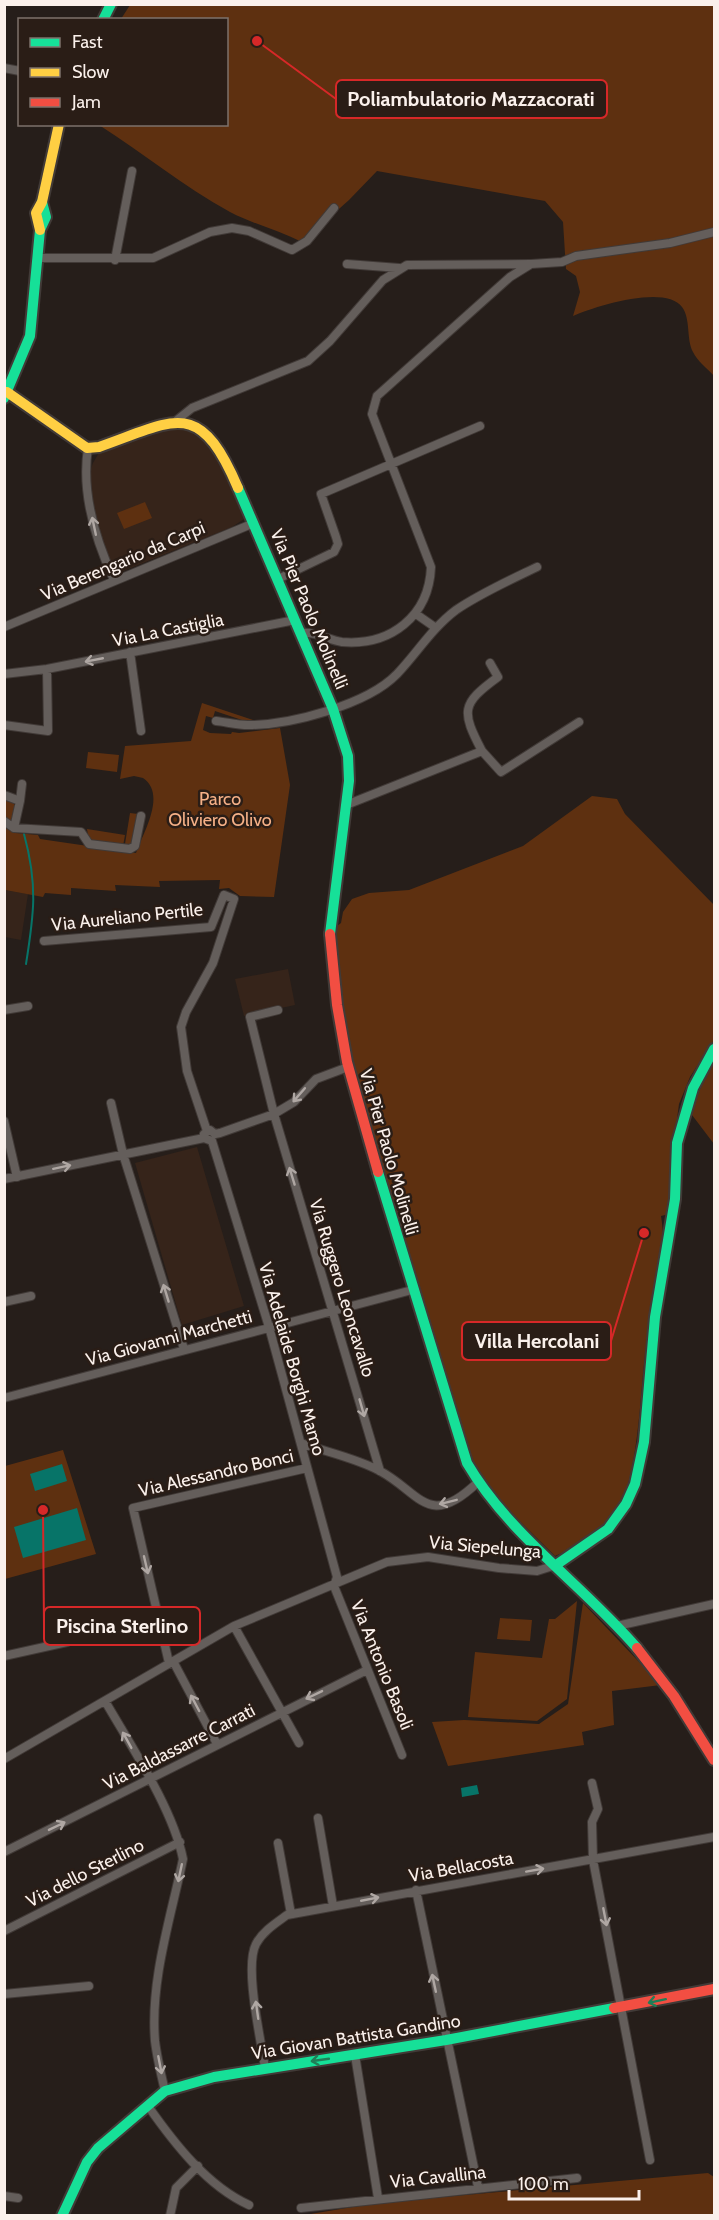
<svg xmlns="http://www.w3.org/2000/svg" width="719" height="2220" font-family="Cabin,sans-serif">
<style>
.built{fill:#36241a}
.green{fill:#5e3010}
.water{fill:#077468}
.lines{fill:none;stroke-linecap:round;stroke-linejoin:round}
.stream{stroke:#077468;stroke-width:2}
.street-casing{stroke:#413a37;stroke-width:10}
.fast-casing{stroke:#413a37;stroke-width:14}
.slow-casing{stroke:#413a37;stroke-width:14}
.jam-casing{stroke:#413a37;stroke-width:14}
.street{stroke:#645e5b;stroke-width:8}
.fast{stroke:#16e098;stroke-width:10}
.slow{stroke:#ffcf43;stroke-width:10}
.jam{stroke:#f24e42;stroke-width:10}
.oneway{stroke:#afa7a3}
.oneway2{stroke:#207e57}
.labels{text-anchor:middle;stroke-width:5;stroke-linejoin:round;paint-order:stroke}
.street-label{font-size:18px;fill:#faf0eb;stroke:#2a1d16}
.park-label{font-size:18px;fill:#f5b087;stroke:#2a1d16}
.leader{fill:none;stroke:#d62828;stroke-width:2}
.callout-dot{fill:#d62828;stroke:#2a1d16;stroke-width:2}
.callout{fill:#2a1d16;stroke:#d62828;stroke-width:2}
.callout-label{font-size:20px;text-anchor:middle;font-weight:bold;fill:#faf0eb}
</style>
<rect width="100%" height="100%" fill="#261e1a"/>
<path class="built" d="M174,427L189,431L210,445L219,458L244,519L232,527L116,574L101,551L88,478L93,463L100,451L144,434Z
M4,890L28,894L21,940L5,937Z
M288,969L295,1005L244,1016L235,979Z
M197,1147L244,1306L182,1325L135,1163Z"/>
<path class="green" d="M130,5H714V376C708,369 697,361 693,352C686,339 691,319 682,307C666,284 595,306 573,316L580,292L576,276L566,269L563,222L545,201L377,171L349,200L302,242C278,230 253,224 230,212C183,186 143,153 99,125L226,124V20L121,19Z
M145,502L152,518L124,529L117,513Z
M202,703L256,721L248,722L215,711L213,718L206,716L203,730L210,733L231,734L232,732L239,733L280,728L290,785L274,897L240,896L229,888L219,889L220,880L159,881L160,887L115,885L116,891L71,888V895L45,893L43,897L5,890L4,827L16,833L38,835L40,839L136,853C143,833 167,794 143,778L134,776L120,779L125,746L191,741Z
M88,752L119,755L117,772L86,768Z
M592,796L617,799L625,814L714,905V1040L690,1077L679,1104L669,1178V1214L661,1216C669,1263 651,1309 645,1355C640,1397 638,1477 617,1512C604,1534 577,1546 555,1556L489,1491L470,1461C444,1374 417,1287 391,1200C364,1111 329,1020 337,926L341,923L343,912L352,899L369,893L409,890L523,846Z
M4,797L15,802L11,825L5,817Z
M130,813L138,814L133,845L125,844Z
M87,829L125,835L123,846L89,841Z
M714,1061V1144L689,1111Z
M63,1450L96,1554L5,1579V1466Z
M577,1601L567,1699L537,1721L468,1717L475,1652L542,1658L549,1619H555Z
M583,1603L661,1685L612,1691L614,1725L582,1732L584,1745L448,1766L432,1722L464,1720L539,1724L568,1704Z
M500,1618L532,1620L530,1641L497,1639Z
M708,2173L714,2177V2215L299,2216L376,2203Z"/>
<path class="water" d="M62,1464L67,1481L35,1491L30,1474Z
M77,1508L86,1540L23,1558L14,1527Z
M477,1785L479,1794L462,1797L461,1788Z"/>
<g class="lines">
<path class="stream" d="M24,834C38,885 34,914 26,964"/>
<defs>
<path id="street" d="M4,68L20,71
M37,258H153L210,232L232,228L249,231L292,250L307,241L334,208
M115,260L132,171
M347,264L399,268
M177,420L192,408L308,361L330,341L383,280L407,265L530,264
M88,448C81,492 96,541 114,580
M278,579L334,552L338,544L336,537L321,494L480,426
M416,614L436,628
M4,627L254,523
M301,633C315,631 328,640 342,642C391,646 429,616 431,567L372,414L377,396L510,277L531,264L562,262L576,256L670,243L714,232
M130,652L141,731
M4,674L47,669L295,620
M216,721C226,722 237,725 248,725C290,725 367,705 397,674C417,653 432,628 456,610C481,593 510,580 537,567
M4,725L48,731L47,669
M482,751C461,711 461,704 498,677L490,663
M4,795L20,801L14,828
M20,801L22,784
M346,805L482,751L501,772L579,722
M4,821L14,828L81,832L89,844L130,849L135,846L141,816
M44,941L211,927L224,895L234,899L213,963L186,1012L181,1027L187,1071L207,1131
M4,1010L28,1006
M278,1010L250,1017L274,1114L380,1471
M111,1103L123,1154L184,1349
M4,1121L17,1177
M204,1134L210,1130L215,1134L220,1133L274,1114L294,1102L316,1079L348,1067
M212,1141L269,1327L337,1577L334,1586
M4,1179L204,1138L212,1141
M4,1302L31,1296
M4,1398L412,1290
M301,1443C326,1452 356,1458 380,1471C421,1493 428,1530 478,1482
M334,1586L402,1755
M234,1626L299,1743
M617,1626L714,1604
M85,1638L160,1621
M4,1656L67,1642
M173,1661L217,1744
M169,1663L133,1508L307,1468
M105,1701C131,1746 173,1809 183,1859C171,1917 150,1980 155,2041C157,2058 161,2074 165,2091
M4,1759L234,1626L387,1562L428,1557L499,1568L537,1571L556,1565
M592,1783L598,1809L592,1822L593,1860L650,2160
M318,1818L333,1906
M278,1843L291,1914
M4,1852L367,1670
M416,1890L478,2187
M4,1931L180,1842
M4,1994L89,1986
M355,2055L378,2198
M265,2068C261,2040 244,1967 256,1944C263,1931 276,1923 287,1915L714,1837
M148,2106C174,2143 207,2186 249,2205
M4,2196L18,2198
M301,2208L577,2178
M170,2216L176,2188L198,2166"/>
<path id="fast" d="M103,20L111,4
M4,398L30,336L40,230L46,217L42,202
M238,488L333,709L348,756L349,781L330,934
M378,1172L467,1463C509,1535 583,1585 637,1648
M556,1565L608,1529L626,1504L635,1484L644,1442L655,1317L675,1199L677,1143L693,1088L714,1049
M62,2216L87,2162L98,2148L165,2091L214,2077L446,2040L614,2008"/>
<path id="slow" d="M40,230L36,213L42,202L59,124
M7,392L87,448L99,447C176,420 199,397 238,488"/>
<path id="jam" d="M330,934L337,1005L347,1062L378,1172
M637,1648L674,1696L714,1760
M614,2008L714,1989"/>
</defs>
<use href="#street" class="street-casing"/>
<use href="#fast" class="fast-casing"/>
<use href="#slow" class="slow-casing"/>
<use href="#jam" class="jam-casing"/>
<use href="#street" class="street"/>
<use href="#fast" class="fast"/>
<use href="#slow" class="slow"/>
<use href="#jam" class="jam"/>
</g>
<defs><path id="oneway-shaft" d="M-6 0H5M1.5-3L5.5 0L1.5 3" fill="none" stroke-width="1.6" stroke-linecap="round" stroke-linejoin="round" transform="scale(1.5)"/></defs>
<g class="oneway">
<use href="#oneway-shaft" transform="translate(94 526) rotate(-102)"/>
<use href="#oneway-shaft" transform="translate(94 660) rotate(169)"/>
<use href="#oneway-shaft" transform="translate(299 1095) rotate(131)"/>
<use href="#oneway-shaft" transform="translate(62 1167) rotate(-12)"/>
<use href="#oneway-shaft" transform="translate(292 1176) rotate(-107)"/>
<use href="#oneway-shaft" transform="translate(166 1293) rotate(-107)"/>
<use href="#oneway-shaft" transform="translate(362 1408) rotate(74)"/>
<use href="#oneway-shaft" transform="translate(448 1502) rotate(166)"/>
<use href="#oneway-shaft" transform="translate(146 1565) rotate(77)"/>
<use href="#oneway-shaft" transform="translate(314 1695) rotate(154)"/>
<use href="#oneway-shaft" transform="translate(195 1703) rotate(-118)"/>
<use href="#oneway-shaft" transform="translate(127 1740) rotate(-119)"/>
<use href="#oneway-shaft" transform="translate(57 1826) rotate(-26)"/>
<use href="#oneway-shaft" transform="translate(535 1870) rotate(-10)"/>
<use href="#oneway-shaft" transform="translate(180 1873) rotate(102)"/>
<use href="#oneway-shaft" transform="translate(370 1899) rotate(-11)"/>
<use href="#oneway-shaft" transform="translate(605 1917) rotate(79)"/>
<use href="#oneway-shaft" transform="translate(434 1983) rotate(-102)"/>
<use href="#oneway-shaft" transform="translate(257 2010) rotate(-98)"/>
<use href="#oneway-shaft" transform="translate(160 2065) rotate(79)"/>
</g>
<g class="oneway2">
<use href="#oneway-shaft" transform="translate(657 2001) rotate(168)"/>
<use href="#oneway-shaft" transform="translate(320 2060) rotate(172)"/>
</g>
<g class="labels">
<g class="street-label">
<text transform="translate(123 561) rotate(-23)" y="6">Via Berengario da Carpi</text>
<text transform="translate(309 609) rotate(67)" y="6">Via Pier Paolo Molinelli</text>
<text transform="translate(168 630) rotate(-11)" y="6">Via La Castiglia</text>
<text transform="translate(127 917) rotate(-6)" y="6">Via Aureliano Pertile</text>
<text transform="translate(389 1152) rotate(74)" y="6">Via Pier Paolo Molinelli</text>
<text transform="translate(342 1288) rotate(73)" y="6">Via Ruggero Leoncavallo</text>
<text transform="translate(169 1338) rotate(-15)" y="6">Via Giovanni Marchetti</text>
<text transform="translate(292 1359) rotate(74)" y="6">Via Adelaide Borghi Mamo</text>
<text transform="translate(216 1473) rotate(-13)" y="6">Via Alessandro Bonci</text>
<text transform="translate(485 1547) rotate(5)" y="6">Via Siepelunga</text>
<text transform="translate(382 1665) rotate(68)" y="6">Via Antonio Basoli</text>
<text transform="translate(179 1747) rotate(-27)" y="6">Via Baldassarre Carrati</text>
<text transform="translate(461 1867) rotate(-10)" y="6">Via Bellacosta</text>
<text transform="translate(85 1873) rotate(-27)" y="6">Via dello Sterlino</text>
<text transform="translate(356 2037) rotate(-9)" y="6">Via Giovan Battista Gandino</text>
<text transform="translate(438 2177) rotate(-6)" y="6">Via Cavallina</text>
</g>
<g class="park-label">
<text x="220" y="805">Parco<tspan x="220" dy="21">Oliviero Olivo</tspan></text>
</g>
</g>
<path class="leader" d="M257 41L336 99M644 1233L611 1341M43 1510L44 1626"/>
<g class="callout-dot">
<circle cx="257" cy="41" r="6"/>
<circle cx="644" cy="1233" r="6"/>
<circle cx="43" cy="1510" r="6"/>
</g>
<g class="callout">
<rect x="336" y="80" width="271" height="38" rx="6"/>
<rect x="462" y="1322" width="149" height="38" rx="6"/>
<rect x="44" y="1607" width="156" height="38" rx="6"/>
</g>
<g class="callout-label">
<text x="471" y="106">Poliambulatorio Mazzacorati</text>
<text x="537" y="1348">Villa Hercolani</text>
<text x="122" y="1633">Piscina Sterlino</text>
</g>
<rect width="719" height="2220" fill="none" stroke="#faf0eb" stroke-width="12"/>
<rect x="18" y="18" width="210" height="108" fill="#2a1d16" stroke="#7d716b" stroke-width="1.5"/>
<rect x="30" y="38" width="30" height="9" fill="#16e098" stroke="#7d716b" stroke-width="1.5"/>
<text x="72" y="48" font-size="18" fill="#faf0eb">Fast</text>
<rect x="30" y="68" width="30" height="9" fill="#ffcf43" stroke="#7d716b" stroke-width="1.5"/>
<text x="72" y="78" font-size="18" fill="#faf0eb">Slow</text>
<rect x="30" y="98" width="30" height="9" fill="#f24e42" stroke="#7d716b" stroke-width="1.5"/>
<text x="72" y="108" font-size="18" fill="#faf0eb">Jam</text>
<path d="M509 2190v9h130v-9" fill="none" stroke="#faf0eb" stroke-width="3"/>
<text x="518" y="2190" font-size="18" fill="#faf0eb" stroke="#2a1d16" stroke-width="4.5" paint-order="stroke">100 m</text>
</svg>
